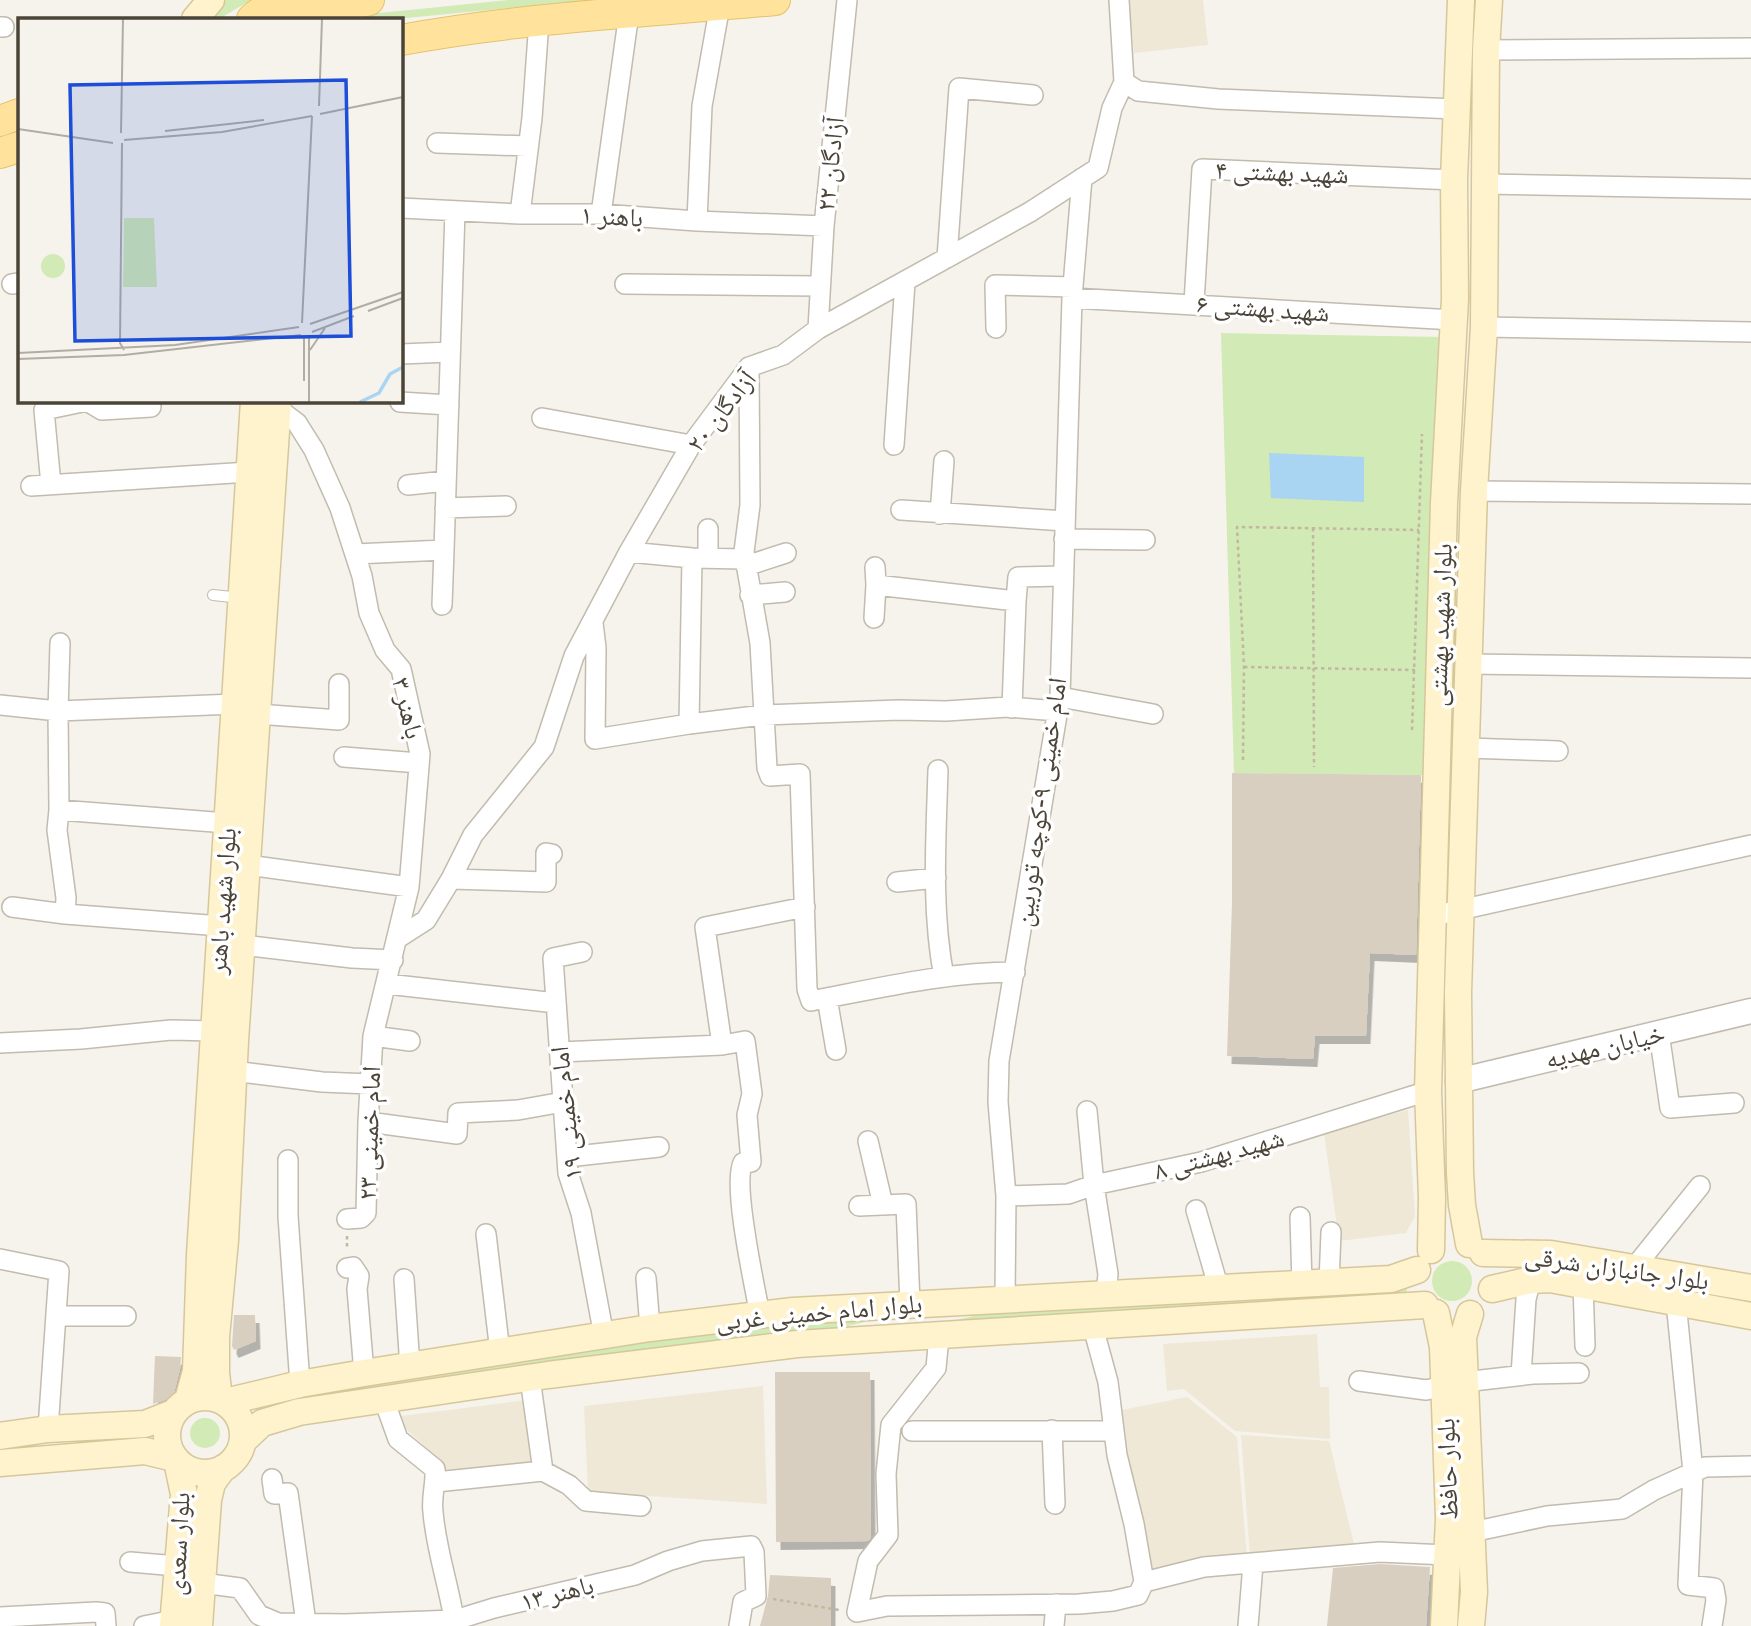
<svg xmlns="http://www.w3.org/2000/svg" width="1751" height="1626" font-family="Signika,'Noto Naskh Arabic',sans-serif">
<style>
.education{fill:#efe8d6}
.green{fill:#d2eab5}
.water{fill:#a9d4f2}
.building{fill:#d8cfc1;filter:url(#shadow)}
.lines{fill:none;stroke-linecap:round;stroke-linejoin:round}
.service-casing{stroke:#c2bbae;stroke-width:12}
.minor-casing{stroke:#c2bbae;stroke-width:22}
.tertiary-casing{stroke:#c2bbae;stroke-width:27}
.secondary-casing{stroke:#d6c79b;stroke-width:29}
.primary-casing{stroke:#e6c16a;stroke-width:32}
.path{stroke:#c4b79f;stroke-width:2.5;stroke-dasharray:3.5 3.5;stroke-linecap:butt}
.service{stroke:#fff;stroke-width:10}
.minor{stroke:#fff;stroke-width:19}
.tertiary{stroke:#fff;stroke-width:24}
.secondary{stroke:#fff3cd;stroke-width:26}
.primary{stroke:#ffe39c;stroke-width:30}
.labels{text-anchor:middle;stroke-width:7;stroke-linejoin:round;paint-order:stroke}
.street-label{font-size:26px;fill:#4b4439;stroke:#fff}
.inset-river{fill:none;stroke:#a9d4f2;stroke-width:3.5}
.inset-road{fill:none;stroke:#b2ada4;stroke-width:2}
.view{fill:#1d4ed8;fill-opacity:0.15;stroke:#1d4ed8;stroke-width:3.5}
.inset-edge{fill:none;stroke:#4b4439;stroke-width:3.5}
</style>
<defs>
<filter id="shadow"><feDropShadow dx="4.5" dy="8" stdDeviation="0" flood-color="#0004"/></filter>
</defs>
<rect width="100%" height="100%" fill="#f6f3ec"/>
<path class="education" d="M1129,0H1203L1208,45L1134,53Z
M1408,1110L1415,1216L1406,1233L1339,1241L1324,1133Z
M1317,1334L1320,1387H1329L1330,1439L1235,1431L1184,1389L1167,1391L1163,1344Z
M763,1386L767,1504L588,1492L584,1406Z
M1187,1397L1237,1437L1247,1558L1148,1569L1117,1411Z
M527,1400L536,1467L443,1477L440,1460L393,1417Z
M1241,1435L1329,1441L1354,1544L1250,1557Z"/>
<path class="green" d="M226,0H251L219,19H210Z
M508,0H594L396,19H361L360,15Z
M1221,333L1441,337L1423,775L1234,773Z
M1432 1281a20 20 0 1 1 40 0a20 20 0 1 1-40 0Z
M1406,1285L1408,1298L952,1321L1008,1308Z
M889,1316L844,1327L554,1365L264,1412L263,1399L746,1323Z
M190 1433a15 15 0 1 1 30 0a15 15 0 1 1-30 0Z"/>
<path class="water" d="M1269,453L1364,457V502L1271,498Z"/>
<path class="building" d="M1232,773L1421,775L1416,955L1370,953L1366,1036H1315L1313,1059L1227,1056L1232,903Z
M234,1315H255L256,1341L234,1350L232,1346Z
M155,1356L181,1357L180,1369L173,1397L153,1404Z
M775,1372H870L871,1537L868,1541L776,1542Z
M1380,1564L1430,1567L1426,1626H1327L1333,1568Z
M770,1575L831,1578V1626H760L768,1596Z"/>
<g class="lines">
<defs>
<path id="service" d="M213,595L241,598"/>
<path id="minor" d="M0,27H4
M1486,50L1751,48
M1124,82L1138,91L1218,99L1456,109
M437,143L527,146
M1485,184L1751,189
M401,208L520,214H601L697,221L824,226
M520,214L532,118L539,21
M601,214L629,13
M697,221L702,106L720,5
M947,258L959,88L1033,95
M12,284L19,283
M625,284L820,286
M1072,298L1454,320
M1194,303L1202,169L1454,180
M1484,327L1751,332
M996,328L995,285L1073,287
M818,329L824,226L847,0
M401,354L450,352
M749,367L750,505L744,552L760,643L767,768L770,776L800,774L807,989L811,1001C879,988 946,972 1015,972
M87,401L102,410L151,407
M400,402L449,405
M277,408L297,423L314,450L340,508L362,576L369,613L385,650L401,669L420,754L409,887L373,1036L368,1122L366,1213L361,1218L347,1219
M542,418L691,445
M894,445L905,282
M51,485L44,410L87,401
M408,485L446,481
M31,486L249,472
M1474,491L1751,494
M445,508L506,506
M901,510L1065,521
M940,514L944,461
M1064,539L1145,540
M629,552L692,558
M355,554L444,550L455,211
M708,558V529
M746,566L786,553
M875,567L876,585L1016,601L1012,708
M750,595L785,592
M1016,601L1018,577L1063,576
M442,605L444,550
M874,618L876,585
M593,623L596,648L595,739L689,724L764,715L898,710L946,711L1008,707L1058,711
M60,643L58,711L59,810L57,830L66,898L65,914
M1469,664L1751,668
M1060,697L1153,714
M0,705L58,711L235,704
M257,714L339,720V684
M689,724L692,558L745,559
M1467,748L1558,751
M344,757L419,763
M938,770C936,838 931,910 944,977
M59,810L227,823
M247,865L409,887
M451,879L546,882V853L552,854
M897,882L936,878
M12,907L65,914L221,926
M1433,916L1751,845
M398,938L426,920L451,879L473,835L544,747L574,656L629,552L691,445L749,367L783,355L818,329L1030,212L1098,168L1112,108L1124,82L1119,0
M242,945L352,958L393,960
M582,952L553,958L568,1173L581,1213L604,1336
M387,984L556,1003
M827,998L836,1050
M1659,1033L1670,1108L1734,1103
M373,1036L410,1041
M0,1043L81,1039L171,1030L214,1031
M560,1052L722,1045
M233,1071L322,1082L370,1084
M1087,1111L1094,1185L1108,1274L1106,1295
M368,1122L457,1134L458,1113L518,1110L563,1102
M868,1141L883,1205
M567,1157L659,1147
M288,1160V1216L300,1384
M1006,1196L1068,1194L1094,1185L1201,1162L1428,1091
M859,1206L906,1204L910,1304
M1196,1210L1219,1289
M1300,1217L1302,1284
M486,1234L500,1352
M0,1259L59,1271L48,1429
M347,1268L353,1267L359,1276L357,1289L364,1373
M1634,1268L1700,1186
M646,1278L650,1328
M404,1279L410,1367
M1329,1283L1331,1232
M1583,1284L1585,1346
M1005,1299L1006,1196L998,1102L999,1061L1060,697L1072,298L1082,178
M1676,1302L1693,1472L1688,1585L1714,1588L1716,1600L1712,1626
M760,1315C755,1288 732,1184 743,1163L751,1162L747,1115L752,1094L745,1041L722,1045L705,927L805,907
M56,1316H126
M1093,1327L1108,1382L1117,1455L1134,1524L1144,1582
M939,1336L936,1368L891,1425L886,1474L888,1535L868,1561L857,1612L887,1606L1079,1604L1113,1601L1138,1595L1144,1582
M1521,1375L1526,1299L1531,1280
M530,1378L543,1471
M1359,1381L1426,1390L1444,1386
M1464,1382L1533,1374L1579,1373
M384,1400L398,1439L435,1469C436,1484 431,1497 433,1512C436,1551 450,1588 455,1626
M1052,1430L1055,1504
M912,1431H1114
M272,1479L274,1494L288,1493L306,1623
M436,1482L543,1471L569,1485L586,1501L641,1506
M1472,1532L1547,1516L1622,1509L1654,1490L1705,1467L1751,1466
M130,1562L177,1566
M1144,1582L1204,1567L1380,1552L1447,1555
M202,1583L240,1588L259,1615L278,1623L345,1624L455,1620L494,1608L635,1575L668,1561L702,1551L751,1546L754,1552L756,1596L743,1602L739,1626
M0,1617L96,1612L105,1613L106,1626
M144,1626L174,1620
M1054,1626L1056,1604
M1248,1626L1253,1564"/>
<path id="tertiary" d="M1458,1081L1751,1011"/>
<path id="secondary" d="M195,19L211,0
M1469,1244L1462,1205L1460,1173L1458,992L1474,491L1484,327L1486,50L1489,0
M1431,1250L1432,1198L1428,1091L1444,503L1455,299L1454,180L1461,0
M1483,1253L1551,1254L1751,1288
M1492,1289L1531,1280L1550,1279L1751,1316
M1436,1313L1443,1347L1449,1519L1444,1626
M1470,1314L1463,1337L1474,1592L1471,1626
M167 1435a38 38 0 1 1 76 0a38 38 0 1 1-76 0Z
M219,1399L216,1373V1337L225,1240L235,1041L278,401
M188,1400L196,1371L200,1255L254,401
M225,1402L300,1384L364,1373L650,1328L793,1311L1391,1279L1417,1270
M0,1436L48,1429L145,1424L173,1413
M243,1441L262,1423L299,1412L548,1375L797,1344L1425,1305
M0,1463L145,1451L174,1458
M173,1626L184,1494L177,1461
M199,1626L208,1500L212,1483L223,1468"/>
<path id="primary" d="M316,15L369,0
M252,19C271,1 301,0 319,19
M401,40C524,17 650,12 775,0
M0,121L19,114
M0,153L19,147"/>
</defs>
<use href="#service" class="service-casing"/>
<use href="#minor" class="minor-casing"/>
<use href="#tertiary" class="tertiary-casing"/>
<use href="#secondary" class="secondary-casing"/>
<use href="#primary" class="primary-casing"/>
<path class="path" d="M1313,528L1314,767
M1244,667L1415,670
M1412,730L1422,434
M1243,760L1244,667L1237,527L1419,530
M347,1236V1250
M773,1599L839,1610"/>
<use href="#service" class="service"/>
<use href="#minor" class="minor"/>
<use href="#tertiary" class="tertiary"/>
<use href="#secondary" class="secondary"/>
<use href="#primary" class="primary"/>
</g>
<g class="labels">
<g class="street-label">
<text transform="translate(830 164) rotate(-84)" y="9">آزادگان ۲۲</text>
<text transform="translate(1282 172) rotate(2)" y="9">شهید بهشتی ۴</text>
<text transform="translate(612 216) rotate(3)" y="9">باهنر ۱</text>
<text transform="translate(1263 308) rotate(4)" y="9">شهید بهشتی ۶</text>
<text transform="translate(721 411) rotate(-52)" y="9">آزادگان ۲۰</text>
<text transform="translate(1440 625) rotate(-88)" y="9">بلوار شهید بهشتی</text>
<text transform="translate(408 708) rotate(76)" y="9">باهنر ۳</text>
<text transform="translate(1040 802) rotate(-82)" y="9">امام خمینی ۹-کوچه توربین</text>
<text transform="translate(222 901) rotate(-86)" y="9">بلوار شهید باهنر</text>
<text transform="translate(1605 1046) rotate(-13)" y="9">خیابان مهدیه</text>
<text transform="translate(566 1113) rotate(-96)" y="9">امام خمینی ۱۹</text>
<text transform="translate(369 1133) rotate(-88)" y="9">امام خمینی ۲۳</text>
<text transform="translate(1219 1154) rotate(-15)" y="9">شهید بهشتی ۸</text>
<text transform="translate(1617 1268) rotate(8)" y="9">بلوار جانبازان شرقی</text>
<text transform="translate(819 1312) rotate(-5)" y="9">بلوار امام خمینی غربی</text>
<text transform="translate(1447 1469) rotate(-92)" y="9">بلوار حافظ</text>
<text transform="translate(178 1544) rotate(-87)" y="9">بلوار سعدی</text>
<text transform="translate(557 1593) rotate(-14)" y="9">باهنر ۱۳</text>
</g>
</g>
<g transform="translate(18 18)">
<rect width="385" height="385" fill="#f6f3ec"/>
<path d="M106,200H136L139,269H105ZM23 248a12 12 0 1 1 24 0a12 12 0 1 1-24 0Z" fill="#d2eab5"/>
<path class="inset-river" d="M342,384L361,375L372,356L385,349"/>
<path class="inset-road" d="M301,88L304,1M302,96L385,79M0,111L95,125M147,113L246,102M103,115L105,1M106,122L204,114L294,98M104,125L102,325L106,332M350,293L385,280M284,305L294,98M292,306L385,274M294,314L336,298M286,318V363M291,318V384M292,332L307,310M0,335L157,327L281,309M0,341L106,337L283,317"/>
<path class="view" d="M328,62L333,318L57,323L52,67Z"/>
<rect width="385" height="385" class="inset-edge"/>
</g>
</svg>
